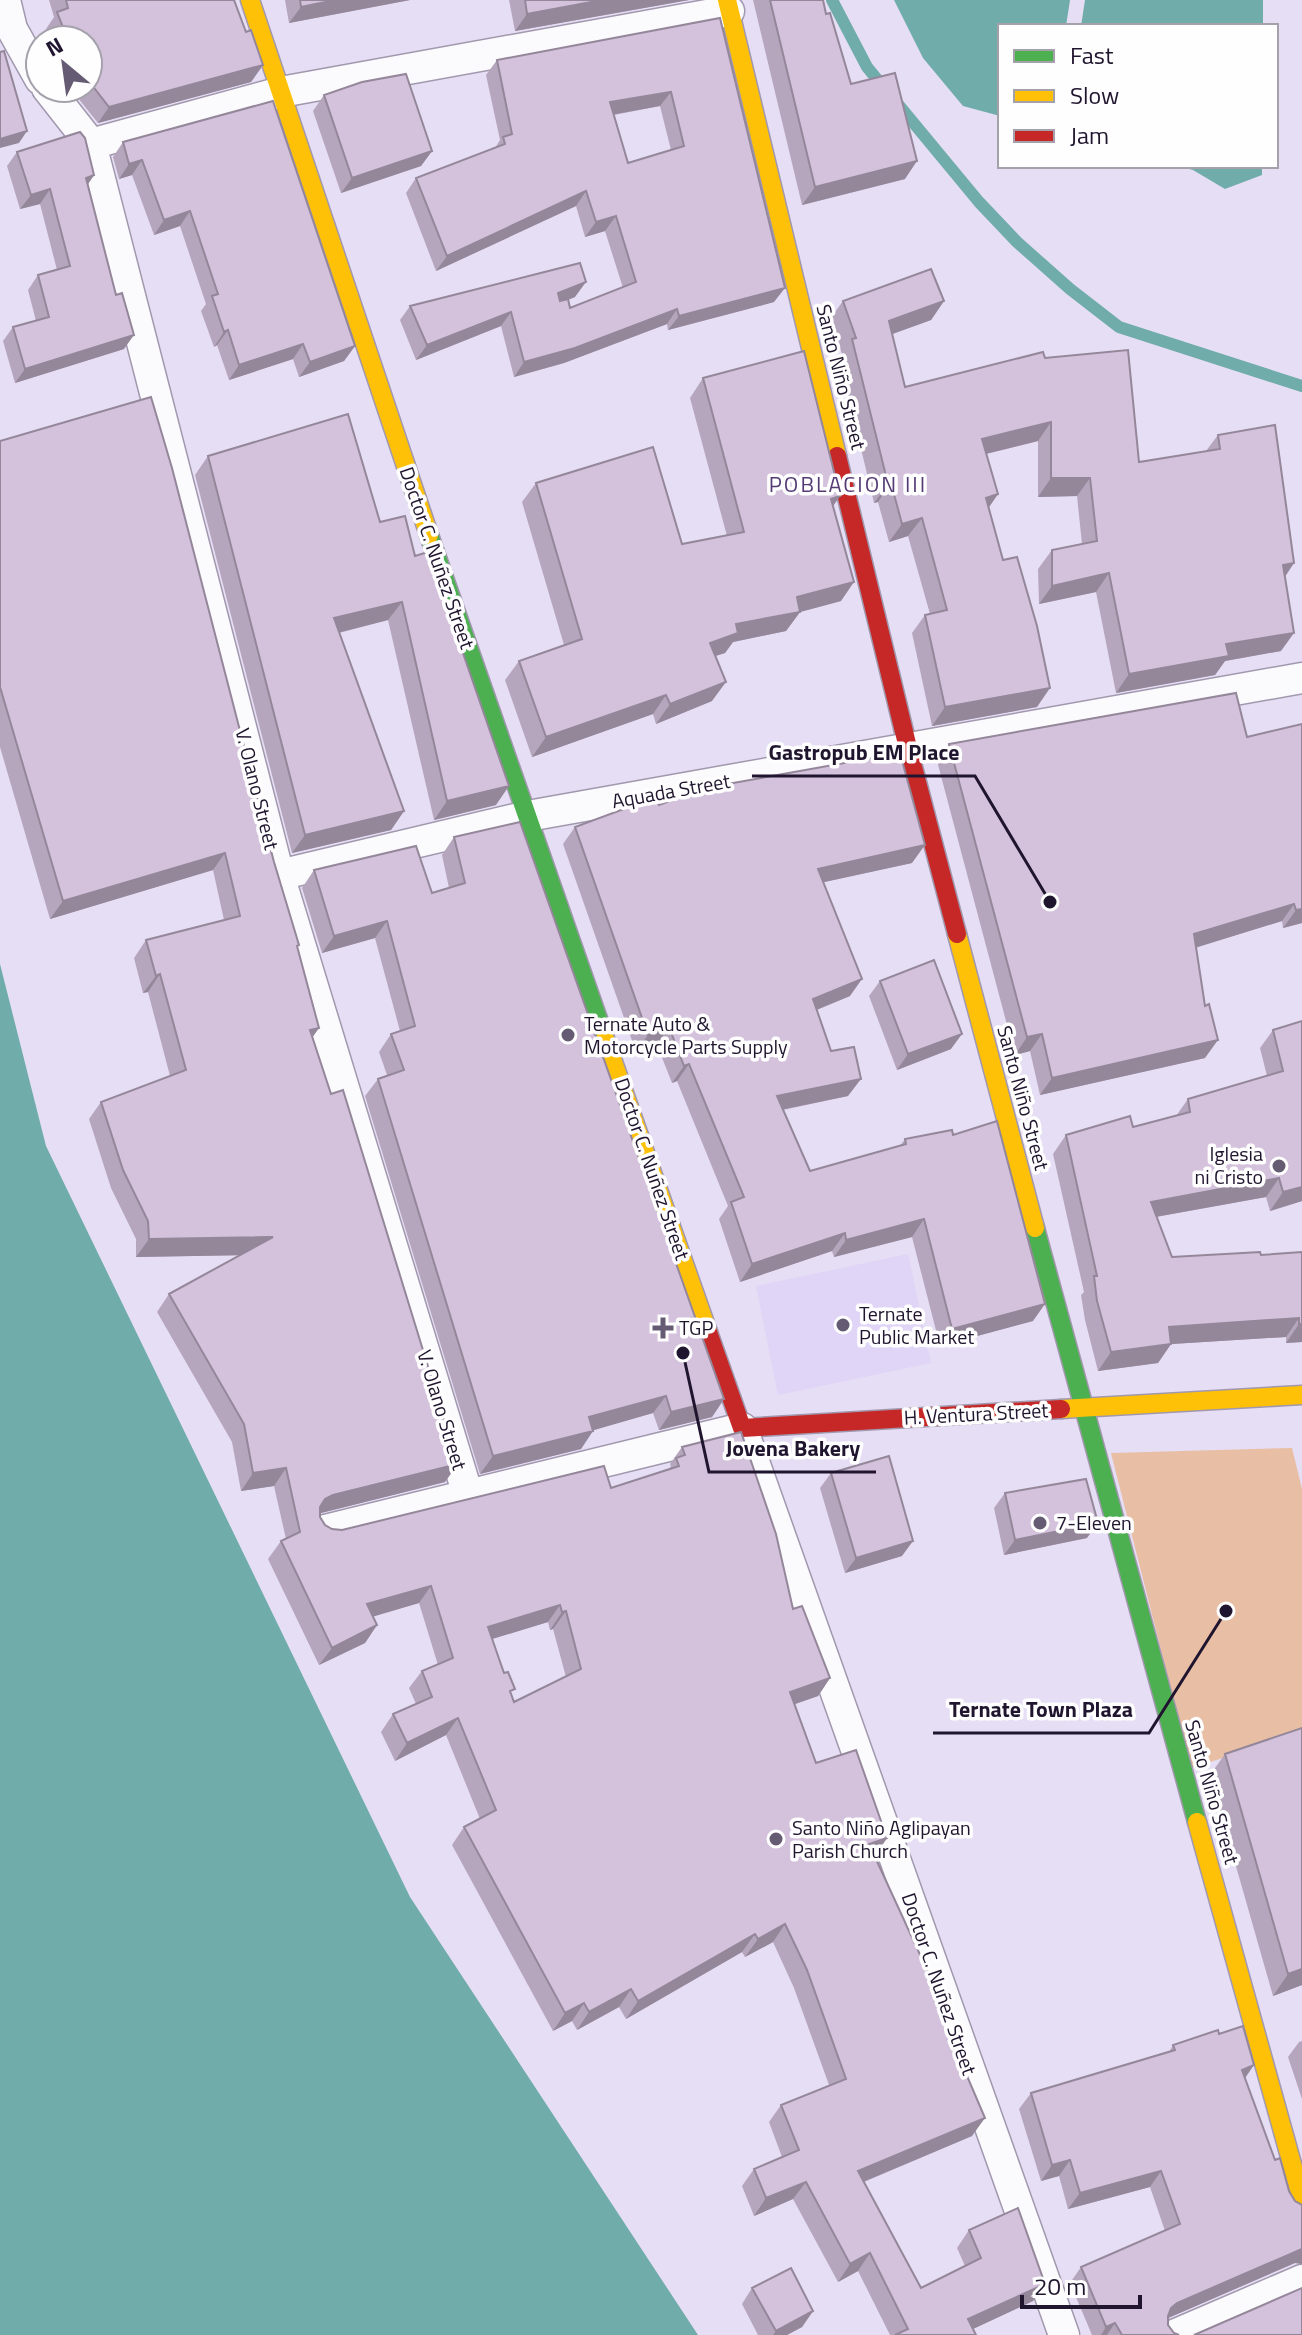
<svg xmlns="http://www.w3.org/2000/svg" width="1302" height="2335" font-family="'Titillium Web',sans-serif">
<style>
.built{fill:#e0d4f7}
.green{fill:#e8bea4}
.water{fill:#70acaa}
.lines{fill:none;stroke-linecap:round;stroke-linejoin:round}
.stream{stroke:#70acaa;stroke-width:12}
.street-casing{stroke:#a198ae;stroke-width:33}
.fast-casing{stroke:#a198ae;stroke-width:21}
.slow-casing{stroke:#a198ae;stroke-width:21}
.jam-casing{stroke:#a198ae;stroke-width:21}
.street{stroke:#fbfafd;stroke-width:30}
.fast{stroke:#4caf50;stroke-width:18}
.slow{stroke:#ffc107;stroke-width:18}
.jam{stroke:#c62828;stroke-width:18}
.wall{fill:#b6a6bd;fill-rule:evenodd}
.shaded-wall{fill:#94879a}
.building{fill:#d4c1dc;stroke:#94879a;stroke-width:2;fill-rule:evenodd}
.poi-dot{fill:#655b73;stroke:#fefefe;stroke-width:3}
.labels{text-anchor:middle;stroke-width:7;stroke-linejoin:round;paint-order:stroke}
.street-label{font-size:20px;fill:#20152e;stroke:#fefefe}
.poi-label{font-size:20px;fill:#20152e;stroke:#fefefe;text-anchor:start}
.neighbourhood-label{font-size:22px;letter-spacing:2px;fill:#543b75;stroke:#fefefe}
.leader{fill:none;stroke:#20152e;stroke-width:3}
.callout-dot{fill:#20152e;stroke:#fefefe;stroke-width:3}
.callout-label{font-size:22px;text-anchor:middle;font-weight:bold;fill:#20152e;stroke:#fefefe;stroke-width:7;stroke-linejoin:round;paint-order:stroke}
</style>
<rect width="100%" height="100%" fill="#e6def4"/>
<path class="built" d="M908,1254L931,1363L778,1395L756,1286Z"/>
<path class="green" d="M1292,1448L1302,1489V1733L1191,1768L1111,1453Z"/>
<path class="water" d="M894,0H1070L1066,26H1000V116L963,106L923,58Z
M1085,0H1263V26H1081Z
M1177,166H1262V175L1225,189L1193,170Z
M0,964L46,1146L410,1897L698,2335H0Z"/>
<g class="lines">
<path class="stream" d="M832,0L867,67L885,89
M897,103L979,202L1017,242L1070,289L1119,327L1302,386"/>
<defs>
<path id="street" d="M5,0L12,29L40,79
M47,88L91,144L279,875L468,1495
M91,144L281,92L729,11
M279,875L528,816L1302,678
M325,1530L742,1428L1064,2335
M1174,2335L1302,2280"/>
<path id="fast" d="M429,535L605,1039
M1035,1228L1197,1822"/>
<path id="slow" d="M250,0L429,535
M727,0L837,456
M957,934L1035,1228
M605,1039L708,1332
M1061,1409L1302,1395
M1197,1822L1302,2200"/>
<path id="jam" d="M837,456L908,748L957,934
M708,1332L742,1428L1061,1409"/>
</defs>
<use href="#street" class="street-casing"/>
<use href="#fast" class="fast-casing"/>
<use href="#slow" class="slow-casing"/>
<use href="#jam" class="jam-casing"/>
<use href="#street" class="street"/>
<use href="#fast" class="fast"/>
<use href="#slow" class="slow"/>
<use href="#jam" class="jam"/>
</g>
<path class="wall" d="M49,0H234L246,32L263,65L251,82L98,123L70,88H88V40H50L46,29L54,17Z
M285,0H410L289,23Z
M509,0H689L515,31Z
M753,0H823L826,14L851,84L905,179L802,205Z
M720,18L774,302L668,330L667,324L564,363L514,377L501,326L416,360L400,320L410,306L575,297L568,300L570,308L623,288L605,231L585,237L576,206L436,271L406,193L416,178L495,148L500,140L486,75L497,60ZM660,106L671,150L628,163L614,115Z
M324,95L432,151L421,166L341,193L313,111Z
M123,142L355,346L344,361L299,377L293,359L229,380L217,345L214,347L201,311L206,304L180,226L154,235L132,175L119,179L113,157Z
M17,152L94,175L88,184L124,349L15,383L3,341L13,327L36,321L28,290L38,275L57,270L40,204L20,209L7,166Z
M843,301H944L931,320L892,334L905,387L1045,358L1139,462L1206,451L1218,435L1294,563L1285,577L1281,651L1225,661L1215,675L1116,693L1096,592L1039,604L1038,569L1052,550L1082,544L1077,496L1038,497V441L986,454L998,494L988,508L1037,707L932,726L912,633L925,615L930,614L908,536L889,542L878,502L874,503L839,357L842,354L830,319Z
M703,378L840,496L833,506L841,601L800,612L786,631L733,642L725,653L715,656L712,701L656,724L653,714L532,757L505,680L519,661L564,645L522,502L536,483L682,544L727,536L690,398Z
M0,441L274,862L319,1028L312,1037L445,1482L321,1513L320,1517L325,1525L332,1529L342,1530L611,1488L669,1469L671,1466L670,1464L682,1447L793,1609L830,1678L818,1696L795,1704L816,1763L887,1838L874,1856L937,2004L972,2136L864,2182L921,2288L965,2266L957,2248L969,2230L1045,2284L1033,2301L973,2329L976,2335H890L858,2271L838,2282L793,2199L754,2216L742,2186L754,2169L782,2157L769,2122L781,2105L829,2085L794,1988L773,1942L745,1957L742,1952L626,2019L619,2007L577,2030L572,2021L553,2031L452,1845L464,1827L480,1819L446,1735L395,1761L381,1732L393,1714L416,1704L409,1688L422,1671L438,1665L419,1603L373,1616L377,1625L365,1643L319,1665L268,1559L281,1541L286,1539L274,1486L241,1491L232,1442L157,1312L169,1294L240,1255L136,1257V1239L111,1188L89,1119L101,1102L170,1076L148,992L143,993L134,958L146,940L224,920L213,870L50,919L0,747ZM548,1622L550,1630L553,1629L566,1677L514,1702L492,1639Z
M208,456L380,522L415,556L496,805L434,820L388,620L339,633L404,811L391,830L292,853L195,475Z
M1247,737L1302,923L1283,928L1282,921L1196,947L1205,1006V1058L1040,1095L1030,1051L1015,1055L937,761L949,744Z
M659,805L912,863L824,882L850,996L817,1010L848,1096L783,1110L810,1171L900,1146L905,1139L953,1135L1033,1321L940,1346L912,1237L834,1257L832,1251L740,1282L719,1219L728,1206L677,1081L672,1083L657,1045L636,1052L563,844L575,827Z
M454,837L724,1399L712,1417L659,1430L653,1413L593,1430L581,1449L480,1474L365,1096L378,1079L387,1075L379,1052L391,1034L400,1031L375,938L322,953L302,888L314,870L432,893L449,888L442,855Z
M880,981L951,1049L897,1070L869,996Z
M1302,1021V1201L1270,1211L1266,1197L1156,1217L1172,1257L1261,1255L1302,1252V1342L1286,1343V1337L1171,1344L1158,1363L1098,1371L1085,1320L1081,1295L1084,1292L1053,1154L1066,1135L1133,1127L1176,1116L1188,1099L1267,1076L1260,1048L1273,1030Z
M831,1473L902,1556L845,1573L820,1488Z
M1005,1493L1087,1538L1004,1555L994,1508Z
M1302,1728V1985L1273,1996L1210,1775L1225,1754Z
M1219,2034L1245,2078L1275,2160L1289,2191L1295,2201L1302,2205V2264L1295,2263L1168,2318V2325L1174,2333L1179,2335H1092L1070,2283L1081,2267L1165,2231L1150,2187L1068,2209L1059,2176L1041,2181L1019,2109L1031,2093L1169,2052L1173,2045Z
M1302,2041V2099L1288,2057L1299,2042Z
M752,2288L813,2311L802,2327L787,2335H758L742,2304Z"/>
<path class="shaded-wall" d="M335,0H410L289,23L301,7Z
M602,0H689L515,31L527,14Z
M263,65L251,82L98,123L109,107Z
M671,92L660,106L599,117L610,102Z
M27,131L19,143L0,148V139Z
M432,151L421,166L341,193L352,178Z
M142,160L132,175L119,179L129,164Z
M917,161L905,179L802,205L815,187Z
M94,175L84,190L86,178Z
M50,189L40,204L20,209L31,195Z
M586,191L576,206L436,271L447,256Z
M190,211L180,226L154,235L164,220Z
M616,216L605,231L585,237L596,222Z
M586,282L575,297L547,308L558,293Z
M785,288L774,302L668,330L679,316Z
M944,301L931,320L876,340L889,321Z
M677,309L667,324L564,363L514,377L524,362Z
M511,312L501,326L416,360L427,345Z
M228,330L217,345L214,347L224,332Z
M134,335L124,349L15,383L25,369Z
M303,344L293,359L229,380L239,365Z
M355,346L344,361L299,377L310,362Z
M1051,422L1038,441L969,458L982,439Z
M1051,478H1090L1077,496L1038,497Z
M891,483L878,502L874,503L888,484Z
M998,494L985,513L986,498Z
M840,496L826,516L831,499Z
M922,518L908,536L889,542L902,524Z
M1294,563L1281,582L1283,565Z
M1109,573L1096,592L1039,604L1052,586Z
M854,582L841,601L800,612L786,631L733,642L725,653L696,662L710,643L736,624L797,597Z
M402,602L388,620L321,637L334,618Z
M1294,633L1281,651L1225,661L1215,675L1116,693L1129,674L1226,644Z
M726,682L712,701L656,724L670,704Z
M1050,688L1037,707L932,726L945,707Z
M666,695L653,714L532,757L546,737Z
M509,786L496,805L434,820L447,801Z
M404,811L391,830L292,853L305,835Z
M925,845L912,863L806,886L818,869Z
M225,853L213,870L50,919L63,901Z
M1294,904L1282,921L1182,952L1194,934Z
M1302,909V923L1283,928L1296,910Z
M387,921L375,938L322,953L334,936Z
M160,974L148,992L143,993L156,976Z
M862,979L850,996L801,1016L813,999Z
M669,1027L657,1045L636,1052L648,1035Z
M319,1028L307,1045L310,1030Z
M962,1034L951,1049L897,1070L908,1054Z
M1042,1034L1030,1051L1015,1055L1027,1037Z
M1218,1040L1205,1058L1040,1095L1052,1078Z
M689,1064L677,1081L672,1083L684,1066Z
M861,1079L848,1096L765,1113L777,1096Z
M1279,1178L1266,1197L1138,1220L1151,1202Z
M1302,1187V1201L1270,1211L1283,1192Z
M924,1219L912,1237L834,1257L846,1240Z
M845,1233L832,1251L740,1282L752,1264Z
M273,1237L260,1255L136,1257L149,1239Z
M1045,1304L1033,1321L940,1346L952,1329Z
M1299,1318L1286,1337L1156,1345L1169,1327Z
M1299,1324H1302V1342L1286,1343Z
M1171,1344L1158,1363L1098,1371L1111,1352Z
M666,1396L653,1413L577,1435L589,1417Z
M724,1399L712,1417L659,1430L671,1412Z
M593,1431L581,1449L480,1474L493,1456Z
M458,1464L445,1482L321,1513L313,1517L325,1499L333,1495Z
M286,1468L274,1486L241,1491L253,1473Z
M1098,1523L1087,1538L1004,1555L1015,1540Z
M913,1541L902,1556L845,1573L856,1558Z
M431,1586L419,1603L355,1622L367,1604Z
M560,1605L548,1622L476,1644L488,1627Z
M566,1611L553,1629L550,1630L562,1612Z
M377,1625L365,1643L319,1665L332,1648Z
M830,1678L818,1696L778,1710L790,1692Z
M458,1718L446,1735L395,1761L407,1743Z
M887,1838L875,1856L856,1862L869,1844Z
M785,1924L773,1942L745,1957L758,1939Z
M755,1934L742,1952L626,2019L638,2001Z
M1302,1969V1985L1273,1996L1288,1974Z
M631,1989L619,2007L577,2030L589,2012Z
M584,2003L572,2021L553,2031L565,2013Z
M1254,2065L1243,2081L1242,2070Z
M985,2118L972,2136L846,2189L858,2171Z
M1070,2160L1059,2176L1041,2181L1052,2165Z
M1161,2171L1150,2187L1068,2209L1080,2193Z
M806,2182L793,2199L754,2216L766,2198Z
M1302,2249V2264L1295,2263L1166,2319L1171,2308L1177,2303Z
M870,2253L858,2271L838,2282L850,2264Z
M1045,2284L1033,2301L960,2335L968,2319Z
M813,2311L802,2327L787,2335H773L776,2331Z
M1115,2323L1107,2335H1101L1106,2327Z"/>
<path class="building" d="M66,0H234L246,32L251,30L263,65L109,107L88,80V40H68L57,12L68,8Z
M300,0H335L301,7Z
M525,0H602L527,14Z
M770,0H823L826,14L830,13L851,84L895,73L917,161L815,187Z
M720,18L785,288L679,316L677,309L575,348L524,362L511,312L427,345L410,306L580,263L586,282L558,293L560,301L568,299L570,308L636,282L616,216L596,222L586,191L447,256L416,178L505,144L503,137L512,134L497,60ZM671,92L684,146L628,163L610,102Z
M4,51L27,131L0,139V52Z
M406,74L432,151L352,178L324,95L362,82Z
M273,101L355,346L310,362L303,344L239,365L228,330L224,332L212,296L218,294L190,211L164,220L142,160L129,164L123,142Z
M80,132L85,138L94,175L86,178L116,295L122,293L134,335L25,369L13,327L49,317L38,275L70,266L50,189L31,195L17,152Z
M931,269L944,301L889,321L905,387L1043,352L1045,358L1128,350L1139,462L1220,449L1218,435L1275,425L1294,563L1283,565L1294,633L1226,644L1229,656L1129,674L1109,573L1052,586V550L1097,541L1090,478H1051V422L982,439L998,494L986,498L1003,560L1017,557L1037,626L1050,688L945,707L925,615L947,610L922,518L902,524L891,483L888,484L852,339L856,338L843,301Z
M804,351L840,496L831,499L854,582L797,597L800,612L736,624L738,633L710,643L726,682L670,704L666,695L546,737L519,661L582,639L536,483L653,447L682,544L744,532L703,378Z
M151,397L172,468L274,862L299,945L297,946L319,1028L310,1030L331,1094L343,1090L458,1464L333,1495L325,1499L320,1507V1517L325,1525L332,1529L342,1530L604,1466L611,1488L679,1466L676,1458L685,1455L682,1447L741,1432L776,1534L793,1609L802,1606L830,1678L790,1692L816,1763L856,1750L887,1838L869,1844L940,1998L935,2001L985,2118L858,2171L921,2288L981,2258L969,2230L1018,2208L1045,2284L968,2319L976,2335H895L908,2329L870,2253L850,2264L806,2182L766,2198L754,2169L799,2150L781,2105L846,2079L807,1970L785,1924L758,1939L755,1934L638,2001L631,1989L589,2012L584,2003L565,2013L464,1827L496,1810L458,1718L407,1743L393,1714L432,1697L422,1671L453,1658L431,1586L367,1604L377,1625L332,1648L281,1541L300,1532L286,1468L253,1473L244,1424L169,1294L273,1237L149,1239L148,1221L123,1170L101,1102L186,1070L160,974L156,976L146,940L240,916L225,853L63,901L0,687V441ZM560,1605L562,1612L566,1611L581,1669L514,1702L510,1691L515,1689L508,1672L504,1673L488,1627Z
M348,414L380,522L405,516L415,556L428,552L509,786L447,801L402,602L334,618L404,811L305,835L208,456Z
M1236,693L1247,737L1302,724V909L1296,910L1294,904L1194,934L1205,1006L1209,1004L1218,1040L1052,1078L1042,1034L1027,1037L949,744Z
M900,753L925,845L818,869L862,979L813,999L831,1051L854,1047L861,1079L777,1096L810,1171L906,1144L905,1139L952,1130L953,1135L997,1121L1045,1304L952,1329L924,1219L846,1240L845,1233L752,1264L731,1202L744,1197L689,1064L684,1066L669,1027L648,1035L575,827L656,797L659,805L705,788Z
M520,822L724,1399L671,1412L666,1396L589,1417L593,1431L493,1456L378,1079L404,1070L391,1034L415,1026L387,921L334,936L314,870L416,846L432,893L465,883L454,837Z
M934,960L962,1034L908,1054L880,981Z
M1302,1021V1187L1283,1192L1279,1178L1151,1202L1172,1257L1260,1252L1261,1255L1302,1252V1324H1299V1318L1169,1327L1171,1344L1111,1352L1097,1301L1094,1276H1097L1066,1135L1130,1116L1133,1127L1190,1112L1188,1099L1283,1071L1273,1030Z
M889,1456L913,1541L856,1558L831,1473Z
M1086,1479L1098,1523L1015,1540L1005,1493Z
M1302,1728V1969L1288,1974L1225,1754Z
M1243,2026L1254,2065L1242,2070L1275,2160L1280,2158L1289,2191L1295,2201L1302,2205V2249L1177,2303L1171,2308L1168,2316V2325L1174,2333L1179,2335H1122L1115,2323L1106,2327L1081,2267L1180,2224L1161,2171L1080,2193L1070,2160L1052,2165L1031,2093L1175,2050L1173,2045L1218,2030L1219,2034Z
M791,2268L813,2311L776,2331L752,2288Z
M1302,2288V2335H1194Z"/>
<g class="poi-dot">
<circle cx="568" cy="1035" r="8"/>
<circle cx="1279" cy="1166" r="8"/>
<circle cx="843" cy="1325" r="8"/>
<path d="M659 1316h8v8h8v8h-8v8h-8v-8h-8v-8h8z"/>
<circle cx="1040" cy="1523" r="8"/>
<circle cx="776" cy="1839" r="8"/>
</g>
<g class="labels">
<g class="street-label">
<text transform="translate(841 377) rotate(76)" y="7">Santo Niño Street</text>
<text transform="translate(437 558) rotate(71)" y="7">Doctor C. Nuñez Street</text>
<text transform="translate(257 789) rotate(76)" y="7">V. Olano Street</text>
<text transform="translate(671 791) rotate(-10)" y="7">Aquada Street</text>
<text transform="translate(1023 1098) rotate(75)" y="7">Santo Niño Street</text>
<text transform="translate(652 1169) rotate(71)" y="7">Doctor C. Nuñez Street</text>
<text transform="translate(442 1410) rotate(73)" y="7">V. Olano Street</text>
<text transform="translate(976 1414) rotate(-3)" y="7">H. Ventura Street</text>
<text transform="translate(1212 1792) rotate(74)" y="7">Santo Niño Street</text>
<text transform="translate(939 1984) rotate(71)" y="7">Doctor C. Nuñez Street</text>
</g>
<g class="poi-label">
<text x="584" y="1031">Ternate Auto &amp;<tspan x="584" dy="23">Motorcycle Parts Supply</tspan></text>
<text x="1263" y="1161" text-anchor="end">Iglesia<tspan x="1263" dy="23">ni Cristo</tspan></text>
<text x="859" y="1321">Ternate<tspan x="859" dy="23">Public Market</tspan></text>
<text x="679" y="1335">TGP</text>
<text x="1056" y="1530">7-Eleven</text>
<text x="792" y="1835">Santo Niño Aglipayan<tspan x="792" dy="23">Parish Church</tspan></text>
</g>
<g class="neighbourhood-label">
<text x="848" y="492">POBLACION III</text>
</g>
</g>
<path class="leader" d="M1050 902L975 776H752M683 1353L709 1472H876M1226 1611L1149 1733H933"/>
<g class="callout-dot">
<circle cx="1050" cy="902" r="8"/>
<circle cx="683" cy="1353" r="8"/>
<circle cx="1226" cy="1611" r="8"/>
</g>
<g class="callout-label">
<text x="864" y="760">Gastropub EM Place</text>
<text x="793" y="1456">Jovena Bakery</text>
<text x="1041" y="1717">Ternate Town Plaza</text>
</g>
<rect x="998" y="24" width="280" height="144" fill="#fefefe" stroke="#a5a1ab" stroke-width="2"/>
<rect x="1014" y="50" width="40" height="12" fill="#4caf50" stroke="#a5a1ab" stroke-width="2"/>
<text x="1070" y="64" font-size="24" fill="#20152e">Fast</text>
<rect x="1014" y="90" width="40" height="12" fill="#ffc107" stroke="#a5a1ab" stroke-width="2"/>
<text x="1070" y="104" font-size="24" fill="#20152e">Slow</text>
<rect x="1014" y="130" width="40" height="12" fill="#c62828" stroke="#a5a1ab" stroke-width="2"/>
<text x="1070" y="144" font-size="24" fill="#20152e">Jam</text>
<g transform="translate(64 64) rotate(331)"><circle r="38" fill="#fefefe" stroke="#a5a1ab" stroke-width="2"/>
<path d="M0-6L14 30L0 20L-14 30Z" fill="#655b73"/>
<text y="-12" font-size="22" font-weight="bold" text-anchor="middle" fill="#20152e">N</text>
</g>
<path d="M1022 2295v12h118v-12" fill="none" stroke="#20152e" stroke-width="4"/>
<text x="1034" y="2295" font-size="24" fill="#20152e" stroke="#fefefe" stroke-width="6" paint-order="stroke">20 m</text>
</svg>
